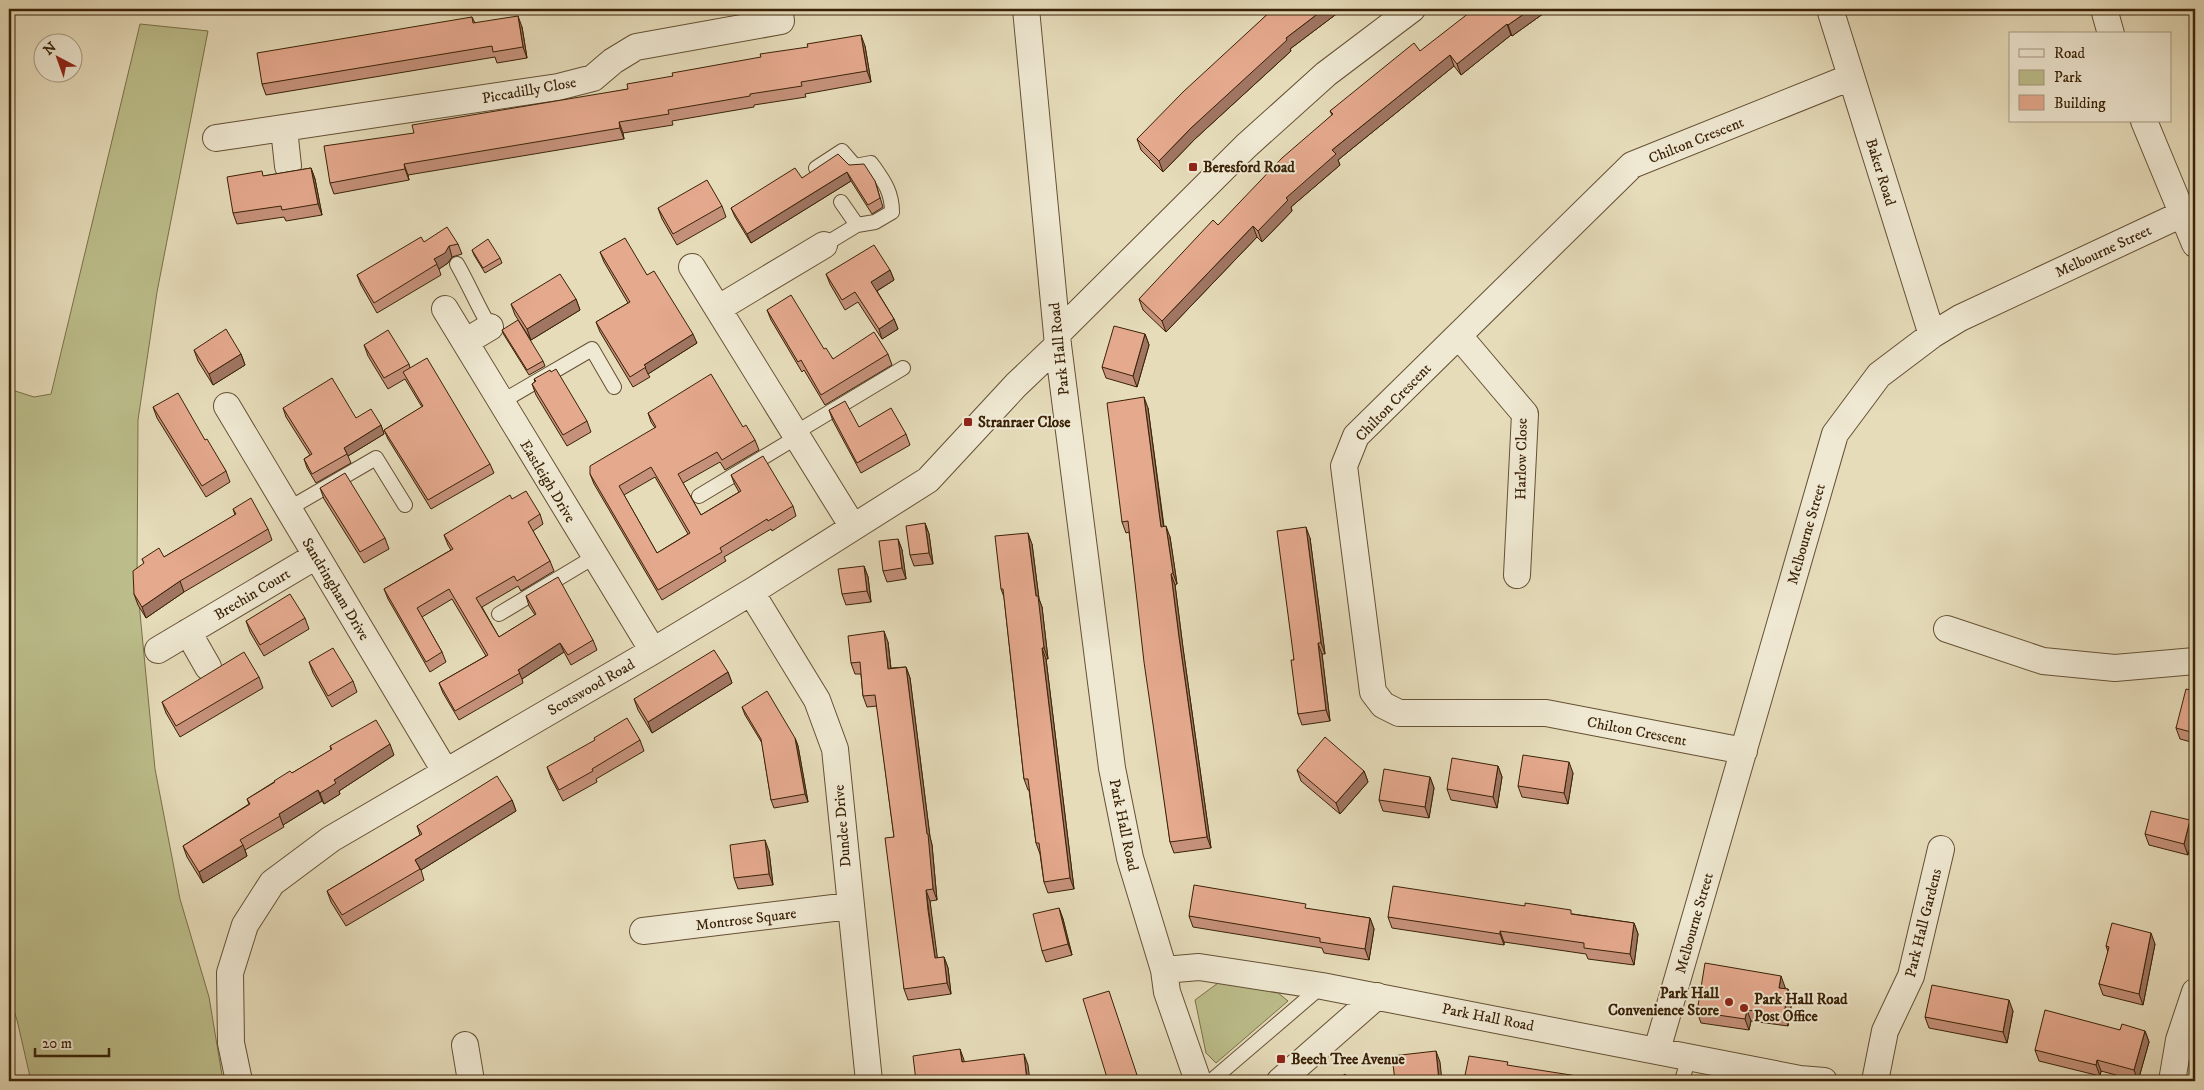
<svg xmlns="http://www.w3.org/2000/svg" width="2204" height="1090" font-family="'IM FELL DW Pica',serif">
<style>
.green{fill:#bcbe8b;stroke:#7b7049}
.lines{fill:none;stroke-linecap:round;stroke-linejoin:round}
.lane-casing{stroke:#655034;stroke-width:16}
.street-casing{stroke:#655034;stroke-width:28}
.lane{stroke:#efe8d2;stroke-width:14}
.street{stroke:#efe8d2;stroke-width:26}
.wall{fill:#c5917a;stroke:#3a2207;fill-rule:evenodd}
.shaded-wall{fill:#a07663;stroke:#3a2207}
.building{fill:#e5a98e;stroke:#3a2207;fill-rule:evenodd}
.poi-dot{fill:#8f2418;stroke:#efe8d2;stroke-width:2}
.labels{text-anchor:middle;stroke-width:4;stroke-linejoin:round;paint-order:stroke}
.street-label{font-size:15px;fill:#3a2207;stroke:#efe8d2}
.poi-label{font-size:15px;font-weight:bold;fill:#3a2207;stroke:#efe8d2;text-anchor:start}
</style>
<rect width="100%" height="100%" fill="#e6dcba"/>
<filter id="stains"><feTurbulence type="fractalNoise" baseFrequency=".004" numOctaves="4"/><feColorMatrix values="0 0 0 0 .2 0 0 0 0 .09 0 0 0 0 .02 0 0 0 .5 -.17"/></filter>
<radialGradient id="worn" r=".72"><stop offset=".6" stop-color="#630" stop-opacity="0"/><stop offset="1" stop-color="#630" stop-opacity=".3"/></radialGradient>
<path class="green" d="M140,24L208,31L157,292L138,420L137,582L155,769L180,899L209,997L223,1081H31L17,1020L9,997V389L34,397L51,394Z
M1218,983L1277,992L1288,1001L1216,1063L1206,1053L1195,1000Z"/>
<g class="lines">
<defs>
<path id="lane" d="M816,168L842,151L855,166L871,163C883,180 892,191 892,212L875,222L857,225
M824,245L857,225L841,202
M457,264C469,285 478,307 490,327
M501,402L592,349L614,387
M795,433L903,368
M699,496L797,437
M288,509L376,458L405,505
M499,614L594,557
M1211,1081L1322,986
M1682,1081L1689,1056"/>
<path id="street" d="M1026,9L1058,345L1112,768L1130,858L1164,970L1167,992L1198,1081
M1830,9L1932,335
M2104,9L2111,34
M2144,121L2195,244
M284,129L288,166
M216,138L558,87L593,78L613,61L636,47L781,21L779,9
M692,267L853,527
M719,308L824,245
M445,309L653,651
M1057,334L1246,146L1326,74L1412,9
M1459,336L1525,414L1517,575
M465,342L490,327
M227,406L445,771
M751,592L817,700L835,749L869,1081
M1947,629L2043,661L2115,668L2195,661
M188,632L208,667
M158,650L316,556
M1744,751L1546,713H1399L1383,705L1373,692L1344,466L1356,436L1632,165L1851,77
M643,931L850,906
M1164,970L1199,967L1322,986L1800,1079L1824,1081
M465,1045L471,1081
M1657,1050L1835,434L1879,375L1932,335L1960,318L2195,208
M239,1081L231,1043L230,973L245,925L272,883L331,839L653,651L751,592L928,480L1016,385L1058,345
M1280,1081L1377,996
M1875,1081L1885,1031L1911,976L1941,849
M2172,1081L2179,1040L2195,992"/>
</defs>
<use href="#lane" class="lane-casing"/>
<use href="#street" class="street-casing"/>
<use href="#lane" class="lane"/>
<use href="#street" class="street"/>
</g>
<path class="wall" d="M1273,9H1343L1290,49L1291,51L1195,139L1163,172L1141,150L1137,139Z
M1547,11L1512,36L1511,35L1461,75L1454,66L1338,160L1340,165L1291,207L1292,211L1262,242L1257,237L1166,332L1143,310L1139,299L1218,225L1332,115L1330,111L1420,51Z
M472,17L475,23L522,27L527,58L497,63L495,57L266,95L262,84Z
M865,46L871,82L805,94L806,97L754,105V107L672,121L673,125L623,133L624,139L408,175L409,180L334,194L330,183L414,133L628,89Z
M849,165L875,181L883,207L872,214L851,181L751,243L735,217L731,208L802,178Z
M311,168L315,179L322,215L286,221L284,217L237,224L233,213L264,176Z
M722,206L726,217L677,245L662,219L658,208Z
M424,242L458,244L462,254L452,257L448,263L439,269L441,275L377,313L361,285L357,275Z
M472,250L500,258L502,263L485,273L474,255Z
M600,252L647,275L697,343L648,374L650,377L633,387L600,332L596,322L628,303L604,262Z
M890,270L894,280L877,291L894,319L898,329L882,339L858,302L845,310L830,284L826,274Z
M576,299L580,310L531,340L515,315L511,304Z
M767,310L824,349L833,359L888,354L892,365L825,405L804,370L802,372L771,320Z
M502,330L543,361L545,366L529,375L504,335Z
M1145,334L1149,345L1137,387L1106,378L1102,367Z
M364,345L409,364L410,368L490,464L494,473L431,509L388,439L384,430L422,407L405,379L388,389L368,356Z
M194,350L241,354L245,365L213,385L198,361Z
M534,379L587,421L591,432L567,446L536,395L532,384L535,382Z
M153,407L205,440L226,471L230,482L206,497L157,418Z
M283,408L356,418L381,425L384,434L348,456L351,463L316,483L307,468L304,459L310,455L286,417Z
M1148,408L1164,526L1170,537L1177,584L1175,585L1183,648L1211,848L1174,853L1170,842L1129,532L1126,533L1122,522Z
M829,410L859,427L906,434L910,445L861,473L833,421Z
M648,413L743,427L755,440L759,450L725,470L720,462L683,483L701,515L739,492L735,485L731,475L793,506L796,516L772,531L771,529L724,557L726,561L662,600L594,484L590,474L655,428L651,422ZM655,477L688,534L657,553L624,495Z
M320,488L385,538L389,549L364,563L324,499Z
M512,499L540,514L543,524L533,531L550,561L554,571L521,591L518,586L482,607L499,637L535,615L529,606L526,596L593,640L597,650L571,665L564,652L522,679L523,683L459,720L443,693L439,683L486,656L452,599L422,617L442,652L446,662L430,672L388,599L384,589L451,550L448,545L444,535Z
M233,509L268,529L272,540L184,592L146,618L138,605L134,594L144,563L142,559L164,557L235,515Z
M925,523L929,534L933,564L914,566L910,555Z
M1310,538L1325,654H1322L1330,721L1302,725L1298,714L1294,660Z
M898,539L902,550L906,579L887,582L883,571Z
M1032,544L1039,599L1042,607L1048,659H1046L1074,889L1048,893L1044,882L1040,854L1036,843L1029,790H1028L1024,779L1004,597L1001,589Z
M864,566L868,577L871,602L846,605L842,594Z
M305,618L309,629L264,656L250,632L246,621Z
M888,642L891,668L906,667L910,678L930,837L932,845L937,900L930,901L932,921L937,958L944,957L948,968L951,994L908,1000L904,989L894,837L877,706L867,707L863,696L861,674H855L851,663Z
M309,662L353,681L357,692L332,707L313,673Z
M728,672L732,683L652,733L638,710L634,699Z
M259,677L263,688L180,737L166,713L162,702Z
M2195,691V743L2180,739L2176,728Z
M742,707L795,738L798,746L808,802L774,808L771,800L762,743L745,715Z
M640,740L644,751L596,779L597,782L563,801L551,778L547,767Z
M330,746L394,755L339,791L340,794L324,804L322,801L283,825L284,827L245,850L247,856L203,883L187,857L183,846L249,804L247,799L274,782L292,773L331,750Z
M1498,766L1502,777L1497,808L1451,800L1447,789Z
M1297,770L1364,771L1368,782L1340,814L1301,781Z
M1573,773L1568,804L1522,797L1518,786Z
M1430,777L1434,788L1429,818L1383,811L1379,800Z
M512,800L516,811L421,870L424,880L346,926L331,902L327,891L420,835L417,826Z
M2190,820L2194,831L2188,855L2149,845L2145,834Z
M769,851L773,885L738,889L734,878Z
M1059,908L1063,919L1072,955L1046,962L1042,951Z
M1308,909L1370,918L1374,929L1369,960L1324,953L1322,948L1193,927L1189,916Z
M1573,914L1634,923L1638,934L1634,965L1588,959L1586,954L1504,942V945L1392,928L1388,917Z
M2155,944L2143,1005L2103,995L2099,984L2108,952L2106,946Z
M1785,987V989H1788L1792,1000L1788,1026L1751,1021L1749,1030L1701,1023L1697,1012Z
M2013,1011L2007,1043L1929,1028L1925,1017Z
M2120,1030L2145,1031L2149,1042L2138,1081L2101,1071L2100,1076L2039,1061L2035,1050Z"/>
<path class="shaded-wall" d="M1324,9H1343L1290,49L1291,51L1195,139L1163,172L1159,161L1191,128L1286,38Z
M1531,9H1546L1547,11L1512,36L1508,25Z
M518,16L522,27L527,58L523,47Z
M1507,24L1511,35L1461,75L1457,64Z
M861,35L865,46L871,82L867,71Z
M1450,55L1454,66L1338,160L1340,165L1291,207L1292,211L1262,242L1258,231L1286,198L1332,150Z
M619,122L623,133L624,139L620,128Z
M404,164L408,175L409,180L405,169Z
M311,168L315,179L322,215L318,204Z
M847,172L851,181L751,243L747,234Z
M1253,226L1257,237L1166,332L1162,321Z
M449,246L452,257L448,263L439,269L434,259Z
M890,270L894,280L875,292L871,282Z
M576,299L580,310L531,340L527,329Z
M894,319L898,329L882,339L879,329Z
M693,334L697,343L648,374L644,365Z
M1145,334L1149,345L1137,387L1133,376Z
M241,354L245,365L213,385L209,374Z
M1144,397L1148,408L1165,538L1161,527Z
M381,425L384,434L348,456L344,448Z
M925,523L929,534L933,564L929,553Z
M1166,526L1170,537L1177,584L1173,573Z
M1306,527L1310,538L1325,654L1321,643Z
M1028,533L1032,544L1039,599L1042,607L1048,659L1044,648L1036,596Z
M898,539L902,550L906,579L902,568Z
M864,566L868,577L871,602L867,591Z
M1171,574L1175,585L1183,648L1211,848L1207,837L1179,637Z
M180,581L184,592L146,618L142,607Z
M884,631L888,642L892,680L888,669Z
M560,643L564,652L522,679L518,670Z
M1318,643L1322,654L1330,721L1326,710Z
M1042,648L1046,659L1074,889L1070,878Z
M906,667L910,678L930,837L932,845L937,900L933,889Z
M728,672L732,683L652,733L648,722Z
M795,738L798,746L808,802L805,794Z
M390,744L394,755L339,791L340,794L324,804L320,793L334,780Z
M1569,762L1573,773L1568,804L1564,793Z
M1498,766L1502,777L1497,808L1493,797Z
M1364,771L1368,782L1340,814L1336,803Z
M1430,777L1434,788L1429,818L1425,807Z
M318,790L322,801L283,825L279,814Z
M512,800L516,811L421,870L415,860Z
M2190,820L2194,831L2188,855L2184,844Z
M765,840L769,851L773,885L769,874Z
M243,845L247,856L203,883L199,872Z
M926,890L930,901L939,970L935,958Z
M1059,908L1063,919L1072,955L1068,944Z
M1370,918L1374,929L1369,960L1365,949Z
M1634,923L1638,934L1634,965L1630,954Z
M1500,931L1504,942V945L1500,934Z
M2151,933L2155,944L2143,1005L2139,994Z
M944,957L948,968L951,994L947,983Z
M1781,976L1785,987L1783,999L1779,988Z
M1788,989L1792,1000L1788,1026L1784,1015Z
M2009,1000L2013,1011L2007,1043L2003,1032Z
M1747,1010L1751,1021L1749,1030L1745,1019Z
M2145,1031L2149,1042L2138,1081L2134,1070Z
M960,1049L964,1060L966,1073L962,1062Z
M1436,1051L1440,1062L1442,1081H1439Z
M1024,1054L1028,1065L1030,1081H1027Z
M2097,1060L2101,1071L2100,1076L2096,1065Z"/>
<path class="building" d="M1273,9H1324L1286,38L1287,40L1191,128L1159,161L1137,139L1183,92Z
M1474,9H1531L1508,25L1507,24L1457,64L1450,55L1332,150L1336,154L1286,198L1288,200L1258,231L1253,226L1162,321L1139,299L1213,220L1218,225L1282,158L1333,114L1330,111L1414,43L1420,51Z
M518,16L523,47L493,52L492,46L262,84L257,53L472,17L473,23Z
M861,35L867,71L801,82L802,86L750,94V96L668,110L669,114L619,122L620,128L404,164L405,169L330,183L324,146L414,133L412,125L628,89L627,84L673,76L672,73L761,57L760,54L808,47L807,44Z
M838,154L849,165L864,164L875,181L880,198L868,205L847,172L747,234L731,208L795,168L802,178Z
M311,168L318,204L282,210L281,206L233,213L227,177L262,171L263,176Z
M707,180L722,206L673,234L658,208Z
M447,227L458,244L449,246L445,253L434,259L437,264L374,303L357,275L421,237L424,242Z
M625,238L647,275L654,271L693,334L644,365L646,367L630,377L596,322L630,302L600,252Z
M488,239L500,258L483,268L472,250Z
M874,245L890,270L871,282L894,319L879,329L855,292L842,300L826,274Z
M560,274L576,299L527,329L511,304Z
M791,295L824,349L826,348L833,359L874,332L888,354L821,395L801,360L798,362L767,310Z
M518,320L543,361L527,370L502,330Z
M1114,326L1145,334L1133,376L1102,367Z
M226,329L241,354L209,374L194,350Z
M388,330L409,364L384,378L364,345Z
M427,358L490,464L428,500L384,430L423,406L403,372Z
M556,369L587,421L563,435L532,384L536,381L534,379L550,370L551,372Z
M711,374L743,427L746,425L755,440L722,460L717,452L678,474L701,515L741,491L731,475L763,456L793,506L768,521L767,519L720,548L722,552L658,590L590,474V466L656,427L648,413ZM651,467L690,533L657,553L619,486Z
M332,378L356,418L371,409L381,425L344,448L347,454L312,474L304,459L312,454L283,408Z
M178,393L205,440L207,439L226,471L202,486L153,407Z
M1144,397L1161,527L1166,526L1173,573L1171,574L1179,637L1207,837L1170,842L1144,662L1128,521L1122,522L1107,403Z
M845,401L859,427L891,408L906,434L857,463L829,410Z
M345,473L385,538L360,552L320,488Z
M526,491L540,514L528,522L550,561L517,581L514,576L476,598L499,637L536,614L526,596L558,577L593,640L568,655L560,643L518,670L520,673L455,711L439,683L488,655L449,589L417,608L442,652L426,662L384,589L453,549L444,535L510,495L512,499Z
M251,498L268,529L180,581L142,607L134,594L133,571L144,563L142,559L159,548L164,557L236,514L233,509Z
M925,523L929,553L910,555L906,526Z
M1306,527L1321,643H1318L1326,710L1298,714L1291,660H1294L1277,531Z
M1028,533L1036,596H1038L1044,648H1042L1070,878L1044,882L1039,843H1036L1028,779H1024L1003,589H1001L995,536Z
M898,539L902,568L883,571L879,541Z
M864,566L867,591L842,594L838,569Z
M290,594L305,618L260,645L246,621Z
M884,631L888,669L906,667L927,834H928L933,889L926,890L928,910L935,958L944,957L947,983L904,989L885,838L894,837L875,695L863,696L860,662L851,663L848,636Z
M333,648L353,681L328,696L309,662Z
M714,650L728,672L648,722L634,699Z
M244,652L259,677L176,726L162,702Z
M2186,689L2195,691V733L2176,728Z
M767,691L795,738L805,794L771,800L761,739L742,707Z
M627,718L640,740L592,769L593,771L559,790L547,767L595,740L594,738Z
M376,720L390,744L334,780L336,783L320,793L318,790L279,814L280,816L240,840L243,845L199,872L183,846L250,804L247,799L275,782L274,781L290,771L292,773L332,749L330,746Z
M1325,737L1364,771L1336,803L1297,770Z
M1523,755L1569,762L1564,793L1518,786Z
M1452,758L1498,766L1493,797L1447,789Z
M1384,769L1430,777L1425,807L1379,800Z
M497,776L512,800L415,860L420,869L342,915L327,891L422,834L417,826Z
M2151,811L2190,820L2184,844L2145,834Z
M765,840L769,874L734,878L730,845Z
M1194,885L1306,904L1305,908L1370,918L1365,949L1320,942V938L1189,916Z
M1393,886L1525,906V903L1571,910V914L1634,923L1630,954L1584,948V943L1500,931V934L1388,917Z
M1059,908L1068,944L1042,951L1033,914Z
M2112,923L2151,933L2139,994L2099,984L2109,947L2106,946Z
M1705,963L1781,976L1779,988L1788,989L1784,1015L1747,1010L1745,1019L1697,1012Z
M1932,985L2009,1000L2003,1032L1925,1017Z
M1109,991L1139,1081H1108L1083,999Z
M2045,1010L2120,1030L2122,1024L2145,1031L2134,1070L2097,1060L2096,1065L2035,1050Z
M960,1049L962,1062L1024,1054L1027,1081H916L913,1056Z
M1436,1051L1439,1081H1395L1392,1056Z
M1469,1056L1508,1062L1507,1065L1609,1081H1473L1464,1080Z
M1345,1074L1350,1081H1336Z"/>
<g class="poi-dot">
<rect x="1188" y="162" width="10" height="10" rx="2.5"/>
<rect x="963" y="417" width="10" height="10" rx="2.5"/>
<circle cx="1729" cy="1002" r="5"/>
<circle cx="1744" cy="1008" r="5"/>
<rect x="1276" y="1054" width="10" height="10" rx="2.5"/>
</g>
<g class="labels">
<g class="street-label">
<text transform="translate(529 90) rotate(-10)" y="5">Piccadilly Close</text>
<text transform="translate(1696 140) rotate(-22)" y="5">Chilton Crescent</text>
<text transform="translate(1881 172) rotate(73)" y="5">Baker Road</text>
<text transform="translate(2103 251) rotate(-25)" y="5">Melbourne Street</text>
<text transform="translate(1059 349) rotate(-96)" y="5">Park Hall Road</text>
<text transform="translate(1393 402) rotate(-46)" y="5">Chilton Crescent</text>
<text transform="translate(1521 459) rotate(-89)" y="5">Harlow Close</text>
<text transform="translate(548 481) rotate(59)" y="5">Eastleigh Drive</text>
<text transform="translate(1806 534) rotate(-74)" y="5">Melbourne Street</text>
<text transform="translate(336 589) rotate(59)" y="5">Sandringham Drive</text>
<text transform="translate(252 594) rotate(-31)" y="5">Brechin Court</text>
<text transform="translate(591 687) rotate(-30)" y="5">Scotswood Road</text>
<text transform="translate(1637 731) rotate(11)" y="5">Chilton Crescent</text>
<text transform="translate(1124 825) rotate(78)" y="5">Park Hall Road</text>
<text transform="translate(842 826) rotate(-95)" y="5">Dundee Drive</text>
<text transform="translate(746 919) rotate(-7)" y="5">Montrose Square</text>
<text transform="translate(1694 923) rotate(-74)" y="5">Melbourne Street</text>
<text transform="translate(1923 923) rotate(-76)" y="5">Park Hall Gardens</text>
<text transform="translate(1488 1017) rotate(11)" y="5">Park Hall Road</text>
</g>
<g class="poi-label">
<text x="1203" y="172">Beresford Road</text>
<text x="978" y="427">Stranraer Close</text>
<text x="1719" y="998" text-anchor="end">Park Hall<tspan x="1719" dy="17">Convenience Store</tspan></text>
<text x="1754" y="1004">Park Hall Road<tspan x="1754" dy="17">Post Office</tspan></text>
<text x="1291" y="1064">Beech Tree Avenue</text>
</g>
</g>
<rect width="2204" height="1090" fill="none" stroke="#e6dcba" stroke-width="30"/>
<rect x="10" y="10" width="2184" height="1070" fill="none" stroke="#3a2207" stroke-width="2.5"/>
<rect x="15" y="15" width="2174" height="1060" fill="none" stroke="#3a2207"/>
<rect x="2009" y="32" width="162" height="90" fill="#efe8d2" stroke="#a79981"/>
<rect x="2019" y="49" width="25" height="8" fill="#efe8d2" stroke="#a79981"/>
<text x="2054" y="58" font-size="15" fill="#3a2207">Road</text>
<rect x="2019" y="70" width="25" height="15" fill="#bcbe8b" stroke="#a79981"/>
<text x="2054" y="82" font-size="15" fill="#3a2207">Park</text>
<rect x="2019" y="95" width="25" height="15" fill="#e5a98e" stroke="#a79981"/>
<text x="2054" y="108" font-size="15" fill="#3a2207">Building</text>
<g transform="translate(58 58) rotate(319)"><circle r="24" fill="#efe8d2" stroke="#a79981"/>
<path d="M0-4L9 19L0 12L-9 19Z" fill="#8f2418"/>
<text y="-8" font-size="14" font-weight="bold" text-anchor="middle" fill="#3a2207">N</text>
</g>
<path d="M35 1048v8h74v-8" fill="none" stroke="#3a2207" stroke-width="2.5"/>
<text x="42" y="1048" font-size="15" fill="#3a2207" stroke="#efe8d2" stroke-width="4" paint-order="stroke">20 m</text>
<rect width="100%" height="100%" filter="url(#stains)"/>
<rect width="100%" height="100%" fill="url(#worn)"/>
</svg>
